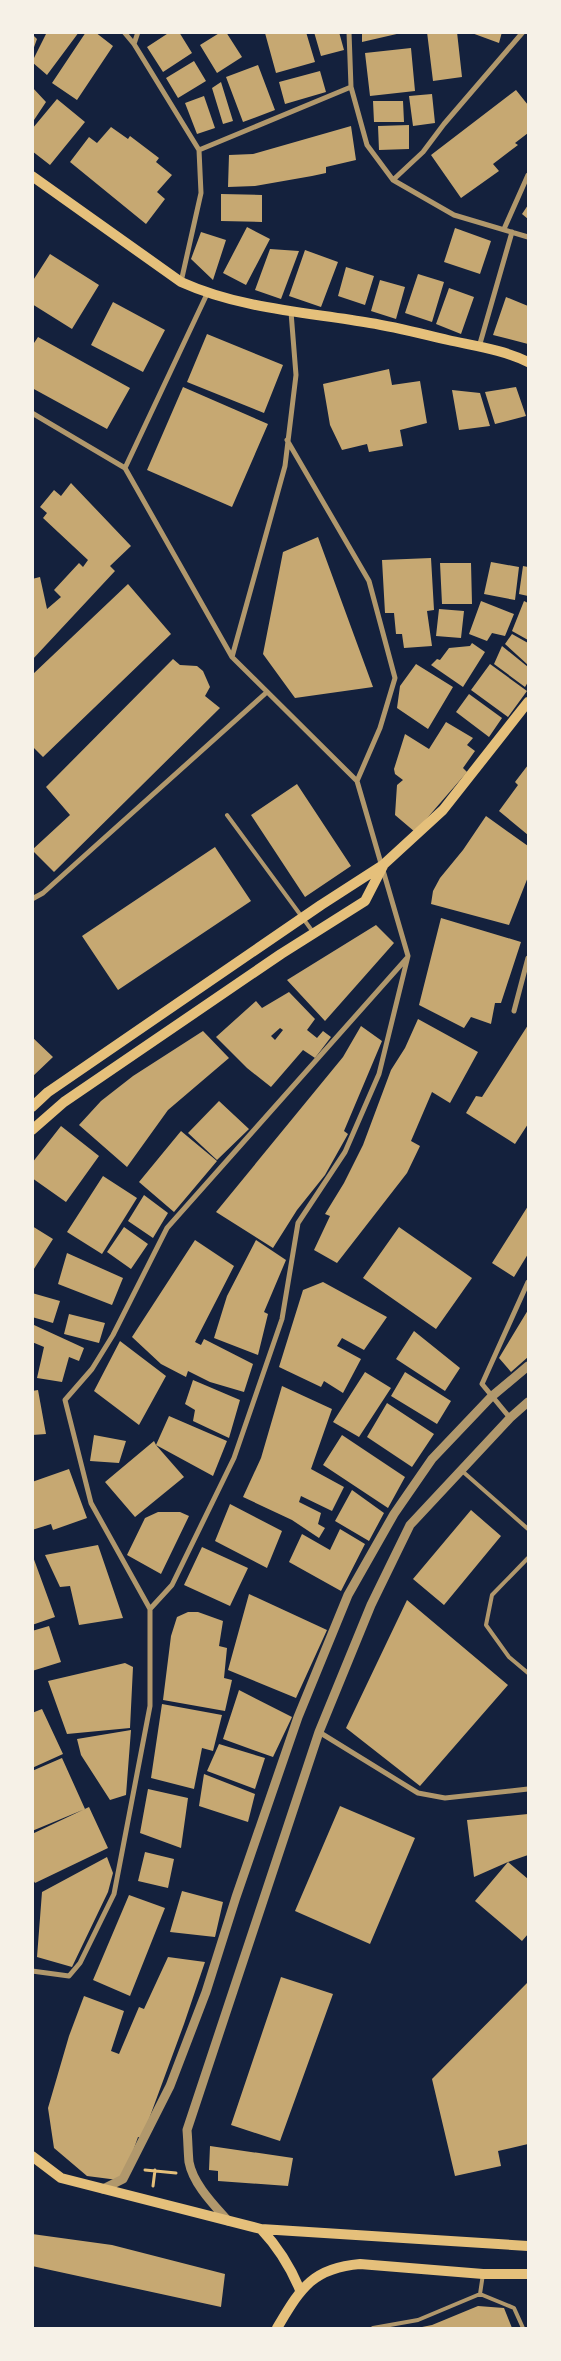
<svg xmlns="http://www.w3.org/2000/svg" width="561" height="2361" font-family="'PT Sans',sans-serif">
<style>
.building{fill:#c6a872;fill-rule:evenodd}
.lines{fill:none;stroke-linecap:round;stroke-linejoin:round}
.path{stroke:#e5c07b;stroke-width:3}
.service{stroke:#b1986c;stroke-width:4}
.minor{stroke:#b1986c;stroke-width:5}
.tertiary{stroke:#b1986c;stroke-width:9}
.secondary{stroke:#e5c07b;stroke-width:10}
</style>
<rect width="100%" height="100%" fill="#14213d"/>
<path class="building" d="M47,32H79L47,75L32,62Z
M86,32H95L113,46L77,100L52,83Z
M170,32H179L192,53L163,72L147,47Z
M221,32H226L242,57L217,73L200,45Z
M306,32L315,62L276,73L265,33Z
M314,32H339L344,50L321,56Z
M362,32H401V33L362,42Z
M427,32H457L462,77L433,81Z
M469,32H502L499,43Z
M32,34L37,39L33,50H32Z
M411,48L415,91L370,96L365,53Z
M194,61L206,81L178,98L166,78Z
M258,65L275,110L243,122L226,77Z
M320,71L326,92L285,104L279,82Z
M221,82L233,121L223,124L212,88Z
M32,87L46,102L32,123Z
M516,90L528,105V133L515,143L518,145L493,164L499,171L461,198L431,155Z
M432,94L435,123L413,126L409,96Z
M204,96L215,128L197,134L185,103Z
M57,99L85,122L50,165L32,151V129Z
M373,101H403L404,122H374Z
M409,125V149L379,150L378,126Z
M351,126L356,160L326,167V173L312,176L255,186L228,187L229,155L253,154Z
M111,127L128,139L130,136L159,158L156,162L172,175L157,192L165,199L146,224L70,162L89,137L97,143Z
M221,194L262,195V222L221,221Z
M528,205V219L522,214Z
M247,227L270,239L246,285L223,273Z
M455,228L491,241L480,274L444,262Z
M201,232L226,240L213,280L191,259Z
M270,249L299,251L281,299L255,290Z
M305,250L338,262L321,307L289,296Z
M50,254L99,285L72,329L32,304V282Z
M346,267L374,276L365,305L338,296Z
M418,274L444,282L432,322L405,313Z
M380,280L405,287L396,319L371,311Z
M449,288L474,297L461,334L436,324Z
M506,297L528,306V344L493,335Z
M113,302L165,330L143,372L91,345Z
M207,334L283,365L264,413L187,382Z
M38,337L130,388L107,429L32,388V346Z
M389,369L392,385L420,381L427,423L400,430L403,446L369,452L367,444L342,450L330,425L323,384Z
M183,387L268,424L232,507L147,470Z
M516,387L526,416L495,424L485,392Z
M452,390L480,393L490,426L459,430Z
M71,483L131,546L110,566L115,571L32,660V579L40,577L47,609L61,597L54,590L79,563L83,567L88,560L43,518L47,513L40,507L54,490L61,496Z
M318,537L373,687L295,698L263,654L283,552Z
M431,558L434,610L427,611L432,646L404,648L402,634H396L394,613H385L382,560Z
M491,562L519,567L515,600L484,594Z
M440,563H471L472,604H442Z
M523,566L528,567V596L519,594Z
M128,584L171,634L43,757L32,746V675Z
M481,601L514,614L505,636L492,633L487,641L469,634Z
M524,601L528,603V640L512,631Z
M439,609L464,611L461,638L436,636Z
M512,634L528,643V665L505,644Z
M472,643L485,652L463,687L431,665L437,659L440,660L449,648L470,646Z
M502,646L528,667V682L525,687L494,664Z
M173,659L180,665L197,666L203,671L210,687L205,696L220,708L54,872L32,850L70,815L46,787Z
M416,664L453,687L428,729L397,708L400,686Z
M490,664L527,691L508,717L471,690Z
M469,694L502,718L489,737L456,712Z
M446,722L473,738L467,745L475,751L463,768L467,772L415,832L395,815L397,785L403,780L395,774L394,769L405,734L429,749Z
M528,765V835L499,811L518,785L515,782Z
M297,784L351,866L305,897L251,815Z
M486,816L528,846V877L509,925L431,904L433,891L440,878L463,850Z
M215,847L251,901L118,990L82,936Z
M441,918L521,942L501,1003H495L491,1024L471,1017L464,1028L419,1005Z
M376,925L394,943L325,1021L287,980Z
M289,992L315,1019L307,1030L317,1038L323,1031L331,1037L315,1058L303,1050L271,1087L247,1068L216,1037L256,1001L262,1008ZM280,1028L283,1030L275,1040L271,1036Z
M418,1019L478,1052L450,1103L432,1092L411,1141L420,1146L407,1173L337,1263L314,1250L330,1216L325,1214L344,1183L363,1145L391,1070L405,1048Z
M528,1025V1124L515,1144L466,1113L476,1096L482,1097Z
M361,1026L382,1041L344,1131L348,1134L325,1175L297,1210L273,1248L216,1212L343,1057Z
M203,1031L229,1058L168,1110L127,1167L79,1125L101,1101L133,1076Z
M32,1037L53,1057L32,1077Z
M219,1101L249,1129L217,1160L188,1133Z
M61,1126L99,1156L66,1202L32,1178V1163Z
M181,1131L217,1161L174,1212L139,1182Z
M103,1176L137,1198L102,1254L67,1232Z
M144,1195L168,1213L153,1238L128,1221Z
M528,1206V1254L514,1277L492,1263Z
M32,1226L53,1239L32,1272Z
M124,1227L148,1244L131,1269L107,1252Z
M399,1227L472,1278L436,1329L363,1278Z
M195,1240L234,1266L195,1342L201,1345L204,1339L253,1364L244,1392L210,1382L188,1371L186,1377L161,1364L132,1337Z
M256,1240L286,1260L264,1312L268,1314L258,1355L214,1338L227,1296Z
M67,1253L123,1278L112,1305L58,1284Z
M323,1282L387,1317L364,1350L342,1338L337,1346L361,1359L343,1393L324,1381L321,1387L279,1367L303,1290Z
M32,1293L60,1301L53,1323L32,1317Z
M528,1310V1357L511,1372L499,1358Z
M69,1314L105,1323L99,1343L64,1334Z
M34,1325L84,1348L79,1361L69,1357L62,1382L37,1378L44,1347L32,1342Z
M414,1331L460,1368L445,1391L396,1359Z
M120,1341L166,1376L139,1425L94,1391Z
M365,1372L391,1388L359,1437L333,1422Z
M405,1372L451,1401L437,1424L391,1396Z
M193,1380L240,1400L229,1438L193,1421L195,1410L185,1404Z
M282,1386L332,1409L311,1469L344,1487L332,1511L301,1496L299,1502L321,1513L318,1524L325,1528L319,1538L292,1520L243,1497L261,1458Z
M38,1390L46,1434L32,1435V1391Z
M387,1403L434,1434L412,1467L367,1437Z
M169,1416L227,1441L213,1476L156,1445L184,1477L135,1517L105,1482L154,1441L156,1445Z
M94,1435L126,1441L119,1463L90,1461Z
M342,1435L405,1477L388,1508L323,1465Z
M69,1469L87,1518L53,1530L51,1524L32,1530V1482Z
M352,1490L384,1513L369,1541L335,1521Z
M230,1504L282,1531L267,1568L215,1541Z
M471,1510L501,1536L444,1605L413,1579Z
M158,1512H180L189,1516L161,1574L127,1555L145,1518Z
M340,1529L365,1544L341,1591L289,1562L302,1534L330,1550Z
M98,1545L123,1618L79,1625L70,1586L60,1587L45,1555Z
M202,1547L248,1568L230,1606L184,1585Z
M32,1554L55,1617L32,1625Z
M249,1594L327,1630L296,1698L228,1670Z
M407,1600L508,1685L420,1786L346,1728Z
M188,1612H198L223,1621L219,1646L227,1648L224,1678L232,1680L225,1711L163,1700L171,1636L177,1617Z
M49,1626L61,1662L32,1671V1631Z
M125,1663L133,1667L130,1728L67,1734L48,1681Z
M239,1690L292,1717L273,1757L223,1739Z
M162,1704L222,1715L213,1751L202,1748L194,1789L151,1778Z
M42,1709L63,1754L32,1768V1713Z
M131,1730L126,1795L110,1800L81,1755L77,1739Z
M219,1744L265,1758L255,1789L207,1771Z
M62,1758L85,1809L32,1831V1771Z
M204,1774L255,1794L248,1822L199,1806Z
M148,1789L188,1798L181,1848L140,1833Z
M340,1806L415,1838L370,1944L295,1911Z
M89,1807L108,1848L35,1883L32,1878V1834Z
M528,1814V1855L508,1862L528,1879V1934L522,1941L475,1901L508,1862L474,1877L467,1820Z
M145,1852L174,1859L168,1888L138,1881Z
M107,1857L113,1873L108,1892L72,1967L37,1957L42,1892Z
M182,1891L223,1902L215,1937L170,1932Z
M129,1895L165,1908L130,1996L93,1980Z
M168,1957L205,1962L184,2024L142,2138L138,2137L125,2174L118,2180L87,2176L54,2148L48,2108L69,2036L84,1996L124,2011L111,2051L119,2054L139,2007L144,2009Z
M281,1977L333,1994L280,2141L231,2125Z
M528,1982V2144L498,2151L501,2166L455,2176L432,2079Z
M210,2146L293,2158L288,2186L218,2181V2171L209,2170Z
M32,2234L112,2245L225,2274L221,2307L32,2266Z
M478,2306L504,2308L512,2328H417L432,2325Z"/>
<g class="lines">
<path class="path" d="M145,2170L176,2173
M153,2186L155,2170"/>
<path class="service" d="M227,815L313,932
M461,1470L528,1529
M528,1558L492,1595L486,1625L509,1657L528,1673
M480,2294L483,2274
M373,2328L418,2320L480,2294L514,2308L523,2328"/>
<path class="minor" d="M124,32L134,44L199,150L201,193L181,282
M349,32L351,87L367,145L393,180L454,215L528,237
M134,44L138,32
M199,150L351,87
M393,180L423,152L444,124L523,32
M504,229L528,175
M479,347L512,232
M32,413L125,468L207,294
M125,468L232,657L285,466L296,375L291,312
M232,657L357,781L380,728L395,678L369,581L287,440
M32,899L43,893L267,692
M514,1011L528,958
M510,1418L482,1384L528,1282
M150,1609L91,1503L65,1400L92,1369L113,1335L167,1228L407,958
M319,1732L418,1793L445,1798L528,1789
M32,1971L69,1976L80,1963L114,1894L150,1706V1609L172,1585L234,1458L282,1319L298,1223L345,1152L379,1074L408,956L357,781"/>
<path class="tertiary" d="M103,2189L123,2179L170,2086L206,1992L236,1897L298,1717L348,1595L394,1514L432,1459L491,1397L528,1366
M228,2221C214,2205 193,2184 189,2162C188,2152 188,2141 187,2130L319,1732L371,1605L410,1525L510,1418L528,1402"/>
<path class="secondary" d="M32,176L181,282C241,309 306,312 370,323C396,327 422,334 448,340C475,346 504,350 528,362
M32,1107L48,1092L321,905L383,865L443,810L528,702
M32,1130L64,1102L281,954L365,901L383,866
M32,2156L61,2178L261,2229L528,2246
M261,2229C279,2248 290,2266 300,2290
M277,2328C300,2290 311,2268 360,2264L483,2274H528"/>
</g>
<rect width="561" height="2361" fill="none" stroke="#f6f1e7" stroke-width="68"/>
</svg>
